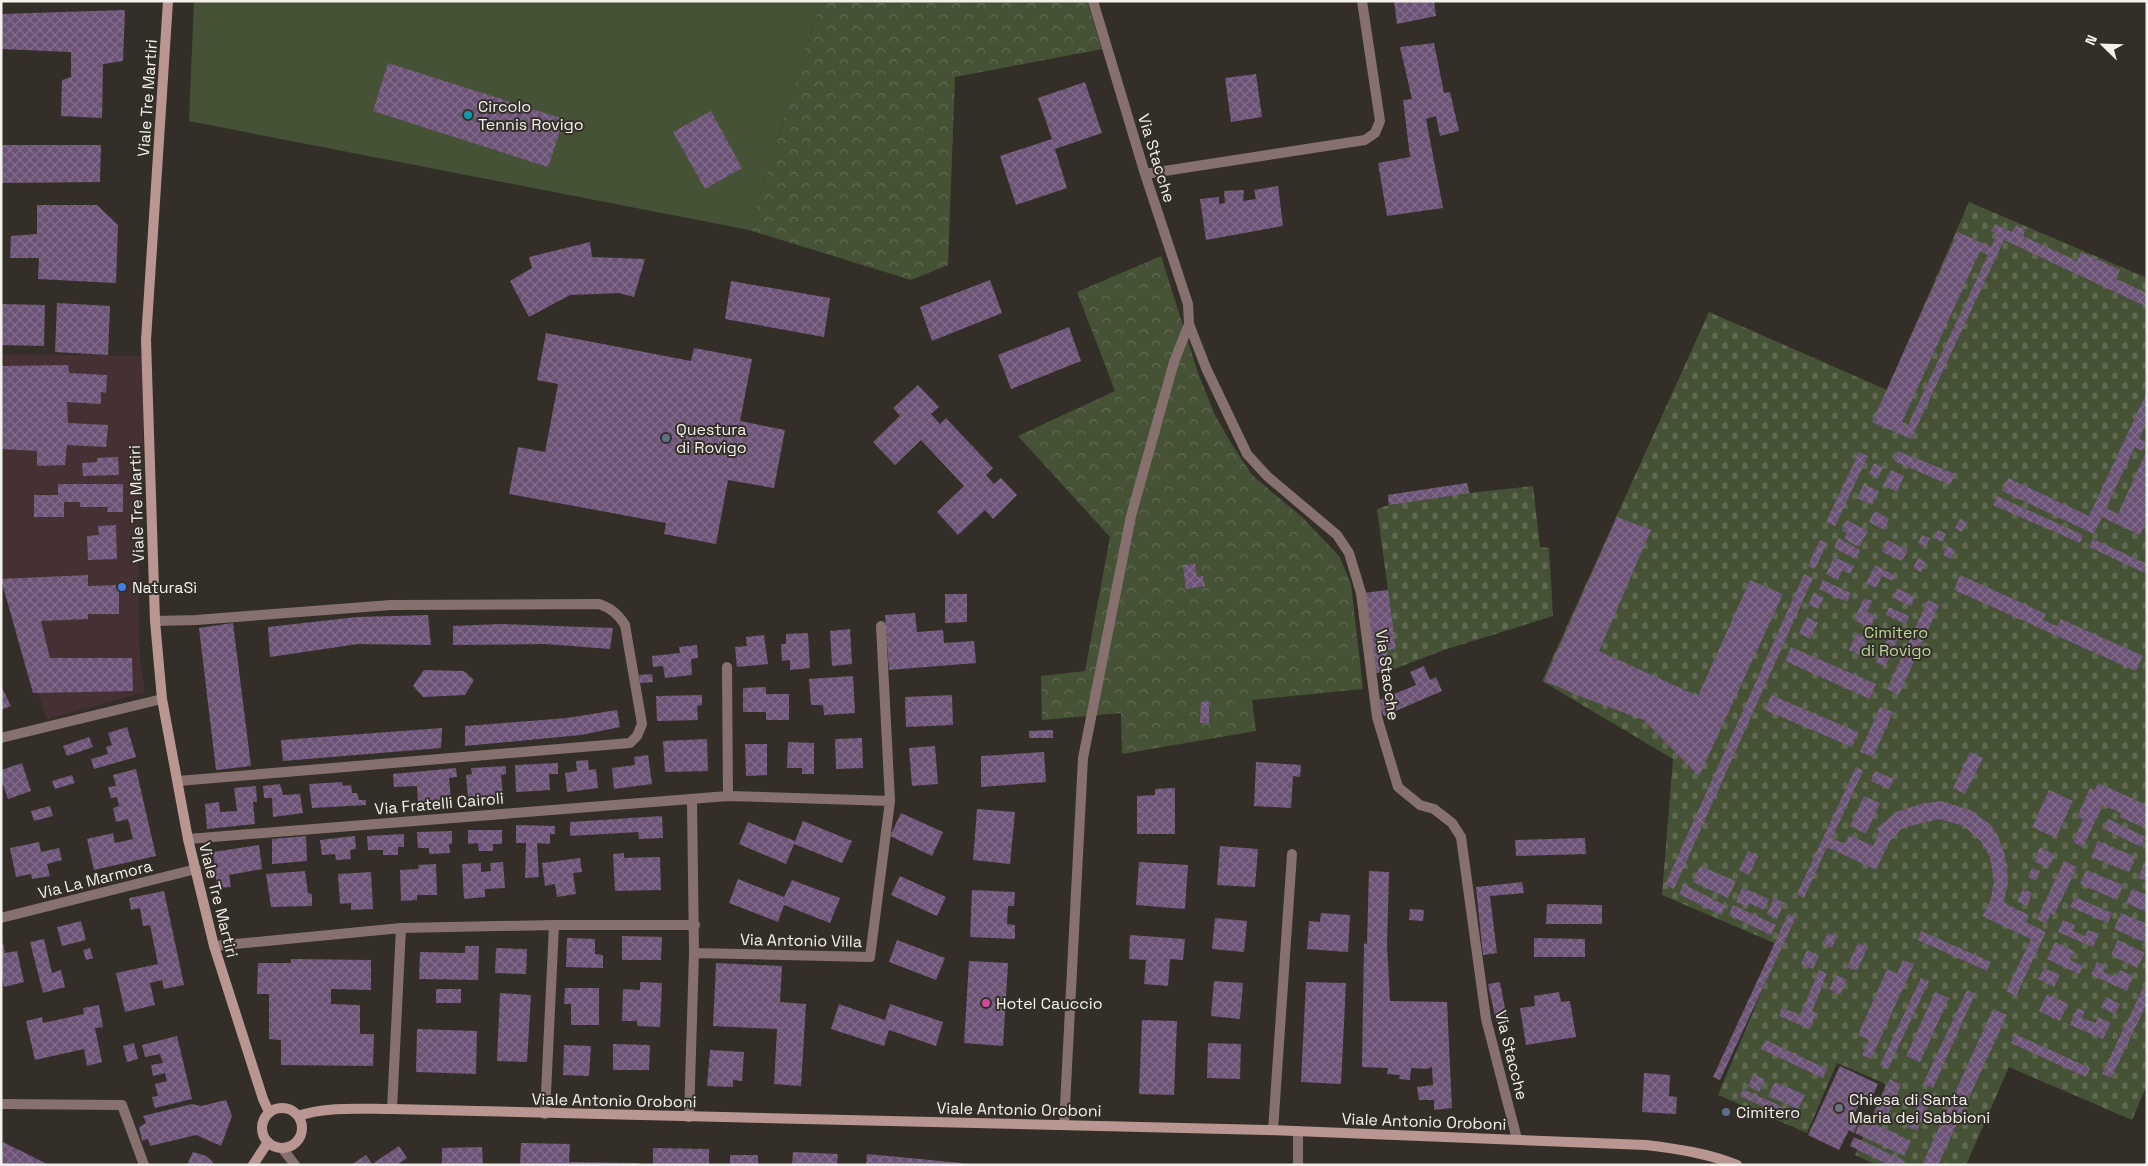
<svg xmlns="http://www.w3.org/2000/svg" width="2148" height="1166" font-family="'Space Grotesk',sans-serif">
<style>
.industrial{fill:#453133}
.grass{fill:#465236}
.cemetery{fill:url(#cemetery-stones)}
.park{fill:url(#park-crowns)}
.building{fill:url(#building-cross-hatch);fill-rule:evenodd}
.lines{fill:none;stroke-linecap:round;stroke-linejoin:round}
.street{stroke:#87716e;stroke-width:10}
.secondary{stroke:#b99691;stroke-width:10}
.culture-dot{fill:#0f9aa8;stroke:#332f28;stroke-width:2}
.service-dot{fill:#5c6f8a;stroke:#332f28;stroke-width:2}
.shop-dot{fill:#3f7fe0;stroke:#332f28;stroke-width:2}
.hotel-dot{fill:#d1479c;stroke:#332f28;stroke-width:2}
.worship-dot{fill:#6b7280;stroke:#332f28;stroke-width:2}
.labels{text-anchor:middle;stroke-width:4;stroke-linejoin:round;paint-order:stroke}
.street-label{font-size:16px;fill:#f3f1ec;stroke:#332f28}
.poi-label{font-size:16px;fill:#f3f1ec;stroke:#332f28;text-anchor:start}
.park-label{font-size:16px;fill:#bbd998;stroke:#332f28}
</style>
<defs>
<pattern id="cemetery-stones" width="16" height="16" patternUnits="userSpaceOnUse" patternTransform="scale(1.25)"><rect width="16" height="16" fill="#465236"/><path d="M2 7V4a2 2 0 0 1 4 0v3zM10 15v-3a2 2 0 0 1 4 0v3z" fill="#616b53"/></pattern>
<pattern id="park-crowns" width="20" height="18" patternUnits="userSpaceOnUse" patternTransform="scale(1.25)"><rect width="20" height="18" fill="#465236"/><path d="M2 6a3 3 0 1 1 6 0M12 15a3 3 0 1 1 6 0" fill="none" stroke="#616b53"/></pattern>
<pattern id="building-cross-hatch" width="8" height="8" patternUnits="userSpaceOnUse" patternTransform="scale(1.25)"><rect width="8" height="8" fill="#6b5376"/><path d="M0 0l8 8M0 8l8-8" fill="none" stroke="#816c8a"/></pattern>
</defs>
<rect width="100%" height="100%" fill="#332f28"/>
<path class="industrial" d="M1,354L146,356L138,582L140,661L145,692L47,719L1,585Z"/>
<path class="grass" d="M194,1H821L749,230L189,121Z"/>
<path class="cemetery" d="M1969,202L2147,278V1085L2132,1120L2009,1067L1966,1165H1877L1855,1155L1886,1084L1837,1063L1807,1133L1718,1095L1781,946L1662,895L1673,759L1542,681L1709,312L1887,390Z
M1467,483L1470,493L1533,486L1540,547L1549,548L1553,616L1444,650L1389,671L1376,673L1365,593L1388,590L1377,509L1389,505L1388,495Z"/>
<path class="park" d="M821,1H1087L1102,49L955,77L948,265L911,280L749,230Z
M1161,256L1198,373L1215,415L1231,443L1252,475L1304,519L1339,556L1351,584L1363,689L1252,700L1256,731L1122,754L1121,713L1042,720L1041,676L1085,671L1110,537L1018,436L1115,391L1077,292Z"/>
<path class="building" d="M1394,1H1434L1436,16L1397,24Z
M125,10L123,61L103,64L102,118L61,116L62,80L71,77V52L1,49V14Z
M1434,43L1444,93L1450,92L1459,131L1440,136L1436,116L1426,119L1443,208L1387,216L1378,163L1410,157L1403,100L1412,99L1400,47Z
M388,63L564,119L548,167L373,111Z
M1256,74L1262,117L1231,122L1225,78Z
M1085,82L1102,133L1055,149L1067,188L1016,205L1000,156L1052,139L1038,98Z
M711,111L742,168L705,189L673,132Z
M1,145H101L100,182L1,183Z
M1278,186L1283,226L1206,240L1200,199L1219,197V204L1225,203L1224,191L1244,190L1243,201L1256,199L1254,190Z
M37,205H97L118,225L116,283L38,279L39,258H10L11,236L37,234Z
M1995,224L2012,232L2016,225L2025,230L2023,236L2077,261L2081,252L2120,270L2116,279L2147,293V307L2004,240L1911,439L1872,422L1958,232L1991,247L1997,234L1991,231ZM1980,251L1988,255L1908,425L1902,422Z
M590,242L592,257L645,259L634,297L619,293L570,295L529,317L510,281L532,268L529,257Z
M990,280L1002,313L932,341L920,307Z
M731,281L830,298L824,337L725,319Z
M57,303L110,306L108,355L55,352Z
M1,304L45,305L44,346L1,345Z
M1069,327L1081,361L1011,389L998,355Z
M546,333L691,361L694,348L752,359L740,421L785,430L774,488L728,480L716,544L664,534L666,523L509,494L518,447L545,452L558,384L537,380Z
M68,365L69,373L107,375L106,393L101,392V404L67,402L68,423L108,425L106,447L67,445L65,465L37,466V451L1,449V366Z
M918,385L939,407L931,414L940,424L946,418L993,468L986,475L994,484L1001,478L1017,495L993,519L985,510L958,535L937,512L964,486L921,440L895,465L873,442L900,416L893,408Z
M2147,392V422L2139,439L2146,442L2142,451L2135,447L2106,508L2118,514L2147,450V520L2140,535L2102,517L2094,534L2002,491L2008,478L2089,516Z
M1898,451L1955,474L1950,485L1894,461Z
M1859,452L1868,456L1835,526L1826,522Z
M118,457L119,475L83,476L82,463L97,462V458Z
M1874,463L1883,467L1878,478L1869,474Z
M1891,470L1904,476L1897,492L1883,485Z
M1467,483L1469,493L1389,505L1388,495Z
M58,484H123V512H107L108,507H80V502H64V517H34V495H58Z
M1864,484L1879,491L1872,505L1857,498Z
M1997,496L2083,535L2080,543L1993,505Z
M1875,511L1889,519L1884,530L1869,522Z
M1617,517L1651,530L1599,651L1698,696L1750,580L1783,594L1699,776L1644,720L1590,700L1544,681Z
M1960,519L1967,522L1962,532L1955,528Z
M1847,520L1868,531L1859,547L1844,539L1847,533L1842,531Z
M116,525L117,559L88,560L87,536L99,535L98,526Z
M1938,530L1946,534L1943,542L1934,538Z
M1922,535L1930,538L1925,547L1918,543Z
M1838,538L1860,550L1856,559L1834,548Z
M2093,539L2147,564V574L2089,547Z
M1820,540L1827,543L1815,569L1808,566Z
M1887,540L1908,550L1902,561L1882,552Z
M1947,546L1955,550L1951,559L1943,555Z
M1834,557L1854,566L1850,574L1842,570L1838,580L1826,574Z
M1918,558L1926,562L1921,572L1913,568Z
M1195,564L1197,577L1203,576L1205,586L1186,589L1183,565Z
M1875,565L1896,576L1893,581L1882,576L1876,588L1866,583Z
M1804,574L1813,578L1674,889L1665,885Z
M88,575V586L119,585V614H88V619L41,621L50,658H132L133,691L33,693L1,579Z
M1960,575L2046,614L2043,620L2057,626L2061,619L2143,656L2136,671L1954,590Z
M1823,580L1851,593L1847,602L1819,589Z
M1897,588L1915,597L1911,606L1893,598Z
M1388,590L1396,649L1387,650L1389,671L1376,673L1365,593Z
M1814,593L1824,598L1818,609L1808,605Z
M945,594H967V622L945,623Z
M1864,598L1872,601L1867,612L1876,616L1870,628L1854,620Z
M1928,600L1939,605L1899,695L1887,689Z
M1889,607L1909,616L1906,624L1886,615Z
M915,613L917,632L943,630L944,643L974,641L976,663L889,670L885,615Z
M428,615L431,645L358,644L270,657L268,627L357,617Z
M1807,617L1818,623L1810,639L1799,633Z
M233,623L251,766L216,770L199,628Z
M500,624L613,628L610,649L546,644L453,645V626Z
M1893,626L1902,630L1885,667L1876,662Z
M850,629L852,664L832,666L830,631Z
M808,633L810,668L790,670V660L782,661L781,644H786V634Z
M1857,633L1868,638L1860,655L1849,650Z
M764,635L768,664L737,667L735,647L747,646L746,637Z
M697,645L698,658L691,659L692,675L665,678L663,666L653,667L652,656L680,653L679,647Z
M1791,647L1876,684L1870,699L1785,661Z
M1424,666L1430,680L1436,677L1442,691L1384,716L1377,701L1416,685L1410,672Z
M424,670L464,671L474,680L465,695L423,697L413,686Z
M652,674L653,682L640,683L639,675Z
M853,676L855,713L824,715L823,705H811L809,679Z
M1,686L11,706L1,710Z
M766,687V694H789V720H766V712H743V688Z
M702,695V705L697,706L698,720L657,721L656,696Z
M952,695L953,725L906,727L905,697Z
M1771,695L1858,732L1852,747L1765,710Z
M1201,702H1209V723H1200Z
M1880,707L1893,712L1873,757L1860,752Z
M617,710L620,727L581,735L465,746V726L567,718Z
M127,727L136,757L94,769L91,759L108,754L106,747L112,745L108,733Z
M442,728L441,748L283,761L281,740Z
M1053,730V738H1029V731Z
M89,737L93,747L67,756L63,746Z
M862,738L863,768L836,769L835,739Z
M707,739L708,771L665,772L663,741Z
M788,742L814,743V774H802V768H787Z
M745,744H767V775L746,776Z
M935,746L938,784L912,786L909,748Z
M1044,752L1046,782L981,787V756Z
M1970,752L1983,758L1965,794L1953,788Z
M648,755L652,784L614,789L612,768L635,765L634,757Z
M588,760L589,770L596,769L598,788L567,792L565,773L577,771L576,761Z
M1256,762L1301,765L1300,777L1293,776L1291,808L1254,806Z
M22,763L31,791L8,799L1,779V770Z
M558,763V774H549L550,790L516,792L515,765Z
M506,766V774L501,775L503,796L468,798L466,775L472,774L471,768Z
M1856,767L1863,771L1832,838L1845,844L1849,835L1873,846L1879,831L1876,829L1896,812L1921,804L1942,801L1970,810L1991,825L1997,834L2005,855L2008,880L2004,903L2029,915L2026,922L2046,932L2016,996L2006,991L2031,939L1982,916L1991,899L1994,880L1990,858L1981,841L1964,826L1939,819L1902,828L1889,842L1876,870L1827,847L1804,898L1797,894Z
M456,768L457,777L449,778L451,800L418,803L417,786L394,787L393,774Z
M136,769L156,856L94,870L87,839L113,833L115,843L133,839L128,819L116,822L113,808L119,806L117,797L111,798L108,787L116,786L113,775Z
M1875,771L1894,779L1889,789L1871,781Z
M72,775L75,783L55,789L52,781Z
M342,782L343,786L351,785L352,793H357L359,800H366V805L312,808L309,784Z
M2098,783L2147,805V829L2120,817L2121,813L2103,805L2083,847L2073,842L2083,819L2077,817L2090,788L2095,790Z
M280,784L283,795L300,794L303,813L273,817L272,798H264L263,786Z
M256,786L257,802H253L255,824L207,829L205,804L219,802L220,812L237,811L234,788Z
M1175,788V834H1137V796L1155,795V789Z
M2049,790L2073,801L2056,838L2032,827Z
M1864,796L1880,803L1866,834L1850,826Z
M50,806L53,816L34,821L31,811Z
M977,809L1015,812L1010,864L973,860Z
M901,813L943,832L932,856L890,836Z
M662,816L663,838L639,839L638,832L570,836V822Z
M2108,819L2146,837L2141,847L2104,829Z
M803,821L852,841L842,863L794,844L786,864L739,844L748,822L795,841Z
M516,825L555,826V834H550V844L537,843L539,877L525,878L526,843H516Z
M468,830H502V844H493V851H479L478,843L468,844Z
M452,831V844H449L450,853L429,854V848H418L417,832Z
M404,834V847H398V855H383V850H368L367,836Z
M306,836L307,861L272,864V839Z
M355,836L356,849L350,850L351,859L336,860L335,854L322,855L320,840Z
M1585,838L1586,854L1516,856L1515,840Z
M2098,841L2136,857L2129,872L2091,857Z
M39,842L41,852L59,848L62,860L47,864L50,876L32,879L31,874L16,877L10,848Z
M259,845L262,869L229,875L231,887L217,888L213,852Z
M1220,846L1258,849L1255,887L1217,885Z
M2040,847L2055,855L2048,868L2034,861Z
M1748,851L1758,856L1749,875L1739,870Z
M624,853V858L660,857L661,890L615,891L613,854Z
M580,858L582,872L573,873L576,894L557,897L555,884L545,886L542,863Z
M2147,858V881L2138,878Z
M2064,861L2077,867L2054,915L2051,913L2046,924L2037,919Z
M503,862L505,888L485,889V897L464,899L462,864L481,863V872L491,871L490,863Z
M1139,862L1188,865L1185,909L1136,905Z
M436,864L437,895H417V900L401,901L400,870L419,869L418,865Z
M1700,866L1736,881L1728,898L1693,882Z
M2032,868L2040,871L2036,881L2028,877Z
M2086,870L2123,885L2117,900L2080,884Z
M305,871L308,893L312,894V906L271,907L266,874Z
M1369,871L1389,872L1387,945L1390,1001L1447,1002L1452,1108L1434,1110V1100H1419L1417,1087L1433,1085L1432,1067L1426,1069L1411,1068L1410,1080L1399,1079L1400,1075L1387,1074L1388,1068L1362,1067L1364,943L1367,944Z
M371,872L373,909L351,910V903L340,904L338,874Z
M900,876L946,897L937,916L891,895Z
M738,879L784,897L792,880L840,898L830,923L784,905L778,922L729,903Z
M1522,882L1524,893L1490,896L1497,953L1483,955L1476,887Z
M1684,884L1726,906L1721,915L1679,894Z
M1742,888L1769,899L1764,910L1749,903L1748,907L1736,902Z
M2023,889L2032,893L2027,906L2017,901Z
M2132,889L2147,895V912L2126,903Z
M972,890L1015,892L1014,906H1008L1007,924L1015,925V939L970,937Z
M164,891L184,985L164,989L162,980L150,983L155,1005L125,1012L116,973L158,964L150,925L143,926L140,908L131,910L129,898Z
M2075,897L2112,913L2108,923L2070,907Z
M1774,898L1784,903L1777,919L1767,914Z
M1547,904L1602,905V924H1546Z
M1733,905L1776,925L1771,935L1729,915Z
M1410,909L1424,910L1423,921L1409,920Z
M1321,913L1350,915L1348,952L1307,949L1309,921L1320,922Z
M2121,913L2147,924V943L2114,929Z
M1788,914L1796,917L1720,1080L1713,1077Z
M1215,918L1247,921L1244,952L1212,949Z
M2063,920L2075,925L2073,931L2085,936L2088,930L2099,934L2093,947L2058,932Z
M81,921L86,940L62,946L57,927Z
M1921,931L1991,962L1987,971L1918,940Z
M1828,933L1837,937L1832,948L1822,944Z
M1130,935L1185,939L1183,960L1170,959L1168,986L1144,984L1146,960L1129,959Z
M622,936L662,937L661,960H622Z
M567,938L595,939V954L603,955V968L566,967Z
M1534,938L1585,939V957H1534Z
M44,939L52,973L61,970L65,987L43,993L30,942Z
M897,940L945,958L936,980L889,962Z
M2118,940L2145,953L2137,968L2111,955Z
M2055,942L2074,951L2070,960L2083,966L2079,974L2047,959Z
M3,943L5,953L17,951L24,982L4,987L1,976V944Z
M1858,943L1868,947L1857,971L1847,967Z
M465,946H479L478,980L419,979L420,952L465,953Z
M90,948L93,958L86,960L83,950Z
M496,948L527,949L526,974L495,973Z
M1807,950L1819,956L1813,969L1801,964Z
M291,959L371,960V990L331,989V1004L360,1005V1034H374L373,1066L281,1065V1040L269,1039V994H257L258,963H291Z
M1903,960L1914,964L1871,1059L1862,1055L1869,1040L1858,1035L1887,969L1897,974Z
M969,961L1008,963L1003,1046L964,1043Z
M2097,962L2106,966L2103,972L2116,977L2120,970L2133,976L2127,991L2091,975Z
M716,963L782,966L780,1002L806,1004L801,1086L774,1084L777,1029L713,1026Z
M2044,968L2060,975L2054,987L2038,979Z
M1819,970L1827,974L1812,1011L1817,1013L1810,1029L1779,1016L1782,1008L1800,1015Z
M1836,975L1847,980L1840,995L1829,989Z
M1921,978L1929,981L1888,1069L1880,1065Z
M1214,981L1243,983L1240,1019L1211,1016Z
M640,982L662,983L660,1027L637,1026V1021H622L623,989L640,990Z
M1306,982L1346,983L1341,1084L1301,1082Z
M1500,982L1507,1019L1496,1021L1488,984Z
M565,988H599V1025H571V1004H564Z
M2143,988L2147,990V1003L2111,1078L2102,1074Z
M436,989H461V1003H436Z
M1967,990L1975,994L1933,1088L1923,1084Z
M1559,992L1561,1002L1570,1001L1576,1037L1526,1045L1520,1008L1535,1006L1534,996Z
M1935,992L1949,998L1920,1062L1906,1056Z
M500,993L531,995L527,1062L497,1061Z
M2047,994L2068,1004L2060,1021L2039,1011Z
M2106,997L2120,1004L2115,1014L2101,1007Z
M839,1004L885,1020L890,1004L943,1022L936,1046L889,1030L884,1046L831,1029Z
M99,1005L103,1027L95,1028L102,1062L87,1066L84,1049L35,1060L26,1021L42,1017L43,1023L84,1014L83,1008Z
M2077,1008L2085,1011L2082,1018L2095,1023L2098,1017L2111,1023L2103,1039L2070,1025Z
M1993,1009L2007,1015L1938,1165H1922Z
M1142,1020L1177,1021L1174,1095L1139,1094Z
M417,1029L477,1031L476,1074L416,1072Z
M2015,1034L2090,1068L2086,1077L2011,1043Z
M177,1036L192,1099L155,1108L152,1097L158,1096L155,1084L167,1081L165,1073L153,1076L151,1065L163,1063L160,1054L145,1057L142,1045Z
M1766,1040L1827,1069L1823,1078L1761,1049Z
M134,1043L138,1059L127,1062L123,1046Z
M1208,1043L1241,1044L1240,1079L1207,1078Z
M613,1044L650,1045L649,1070H613Z
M564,1045L591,1046L589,1076L563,1075Z
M710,1050L744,1052L742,1081L733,1080V1087L707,1086Z
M1840,1066L1878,1084L1871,1100L1863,1096L1853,1117L1859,1120L1854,1133L1849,1130L1839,1150L1808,1135Z
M1644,1073L1670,1075L1669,1096L1677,1097L1676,1114L1642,1112Z
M1754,1074L1765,1080L1759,1092L1748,1086Z
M1890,1079L1901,1085L1886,1118L1874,1112Z
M1775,1082L1805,1095L1798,1109L1768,1096Z
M1743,1089L1798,1114L1795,1121L1740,1096Z
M1921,1097L1930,1101L1917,1131L1908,1127Z
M226,1100L232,1116L221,1146L196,1135L150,1146L148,1139L142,1141L139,1127L146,1123L143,1116L192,1104L201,1106Z
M1862,1117L1911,1141L1904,1156L1855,1133Z
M1854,1137L1905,1161L1903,1165H1889L1850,1146Z
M3,1142L49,1165H1Z
M521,1143L570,1144L569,1162L639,1163V1165H520Z
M399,1146L407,1158L397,1165H351L366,1155L372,1164Z
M482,1147L483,1165H442V1148Z
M653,1148L709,1149V1165H653Z
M193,1152L206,1156L213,1162L212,1165H187Z
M793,1152L838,1154L837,1165H792Z
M867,1154L962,1163V1165H866Z
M730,1155H758V1165H730Z"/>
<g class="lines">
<path class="street" d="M1093,1L1145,174L1188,304L1189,324L1206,368L1247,454L1267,476L1337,535L1349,553L1361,593L1377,717L1398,787L1420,805L1434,809L1452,823L1461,837L1486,1019L1517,1139
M1145,174L1365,140L1375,133L1380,121L1362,1
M155,621L196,620L391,605L599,604C611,608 618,614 625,625L642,724L637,736L630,743L178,781
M727,667L728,796
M1,738L162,699
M188,839L728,796L890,801L881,626
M1,918L196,869
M214,946L401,928L554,925H695
M694,953L870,957L890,801
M1,1104L122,1105L144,1165
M392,1109L401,928
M545,1114L554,925
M689,1117L694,953L692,799
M1064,1125L1083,758L1131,516L1174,362L1189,324
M1273,1130L1292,854
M1298,1131V1165
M282,1148L295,1165"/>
<path class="secondary" d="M168,1L146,340L155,621L162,699L188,839L214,946L263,1099L269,1112
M262 1128a20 20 0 1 1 40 0a20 20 0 1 1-40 0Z
M298,1116C327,1106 361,1109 392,1109L1267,1130L1646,1145C1678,1149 1707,1153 1737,1165
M253,1165L268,1142"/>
</g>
<circle class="culture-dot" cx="468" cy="115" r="5"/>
<g class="service-dot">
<circle cx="666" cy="438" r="5"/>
<circle cx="1726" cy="1112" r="5"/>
</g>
<circle class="shop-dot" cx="122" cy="587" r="5"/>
<circle class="hotel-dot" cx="986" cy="1003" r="5"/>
<circle class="worship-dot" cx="1839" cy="1108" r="5"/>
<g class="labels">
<g class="street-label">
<text transform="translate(147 98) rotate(-86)" y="6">Viale Tre Martiri</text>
<text transform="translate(1157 158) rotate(73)" y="6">Via Stacche</text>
<text transform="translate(136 504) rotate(-92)" y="6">Viale Tre Martiri</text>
<text transform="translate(1388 675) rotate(82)" y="6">Via Stacche</text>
<text transform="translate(439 803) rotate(-5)" y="6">Via Fratelli Cairoli</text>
<text transform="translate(95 879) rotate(-14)" y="6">Via La Marmora</text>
<text transform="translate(219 900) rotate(76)" y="6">Viale Tre Martiri</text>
<text transform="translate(801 940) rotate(1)" y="6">Via Antonio Villa</text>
<text transform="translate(1512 1055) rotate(76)" y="6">Via Stacche</text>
<text transform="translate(614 1100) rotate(1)" y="6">Viale Antonio Oroboni</text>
<text transform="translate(1019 1109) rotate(1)" y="6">Viale Antonio Oroboni</text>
<text transform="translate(1424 1121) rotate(2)" y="6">Viale Antonio Oroboni</text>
</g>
<g class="poi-label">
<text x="478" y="112">Circolo<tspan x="478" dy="18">Tennis Rovigo</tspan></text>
<text x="676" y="435">Questura<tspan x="676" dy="18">di Rovigo</tspan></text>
<text x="132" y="593">NaturaSì</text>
<text x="996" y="1009">Hotel Cauccio</text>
<text x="1849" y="1105">Chiesa di Santa<tspan x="1849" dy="18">Maria dei Sabbioni</tspan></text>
<text x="1736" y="1118">Cimitero</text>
</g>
<g class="park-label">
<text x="1896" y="638">Cimitero<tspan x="1896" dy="18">di Rovigo</tspan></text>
</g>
</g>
<rect width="2148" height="1166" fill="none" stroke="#f3f1ec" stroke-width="5"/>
<g transform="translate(2103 45) rotate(293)" stroke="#332f28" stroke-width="4" paint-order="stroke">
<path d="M0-4L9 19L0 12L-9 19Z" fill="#f3f1ec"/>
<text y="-8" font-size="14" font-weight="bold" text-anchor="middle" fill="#f3f1ec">N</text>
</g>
</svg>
